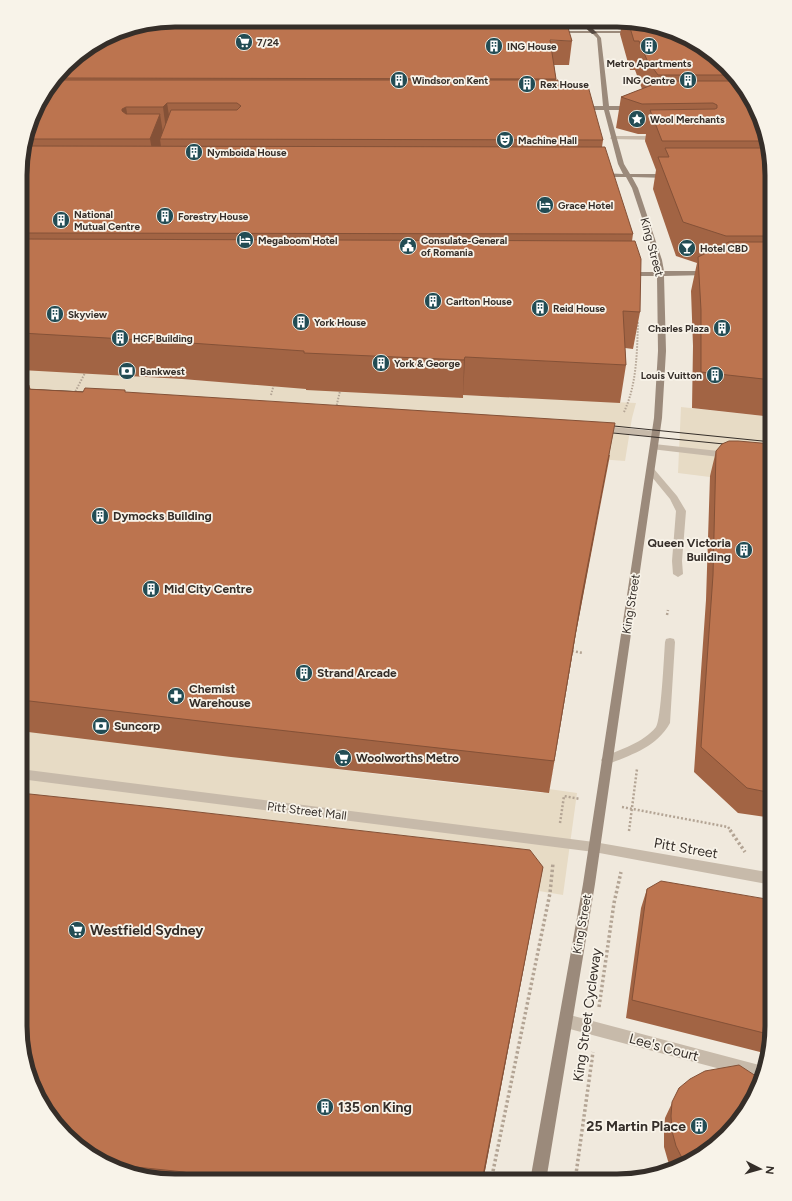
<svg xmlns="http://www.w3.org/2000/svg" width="792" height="1201" font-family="Figtree,sans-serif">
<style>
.plaza{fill:#e7dbc5}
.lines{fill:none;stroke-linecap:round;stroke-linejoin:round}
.path-far2{stroke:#b3a494;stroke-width:2;stroke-dasharray:1.5 1.5;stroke-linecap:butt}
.path-far1{stroke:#b3a494;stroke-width:2.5;stroke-dasharray:2 2;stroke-linecap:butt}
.path{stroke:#b3a494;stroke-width:3.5;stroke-dasharray:2.5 2.5;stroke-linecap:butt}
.lane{fill:#c7baaa;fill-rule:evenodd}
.street{fill:#c7baaa;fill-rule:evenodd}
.secondary{fill:#9b8a7b;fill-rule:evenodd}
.highway{fill:#564941;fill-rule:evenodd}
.tram{stroke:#352e29;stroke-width:1}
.wall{fill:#a26444}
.shaded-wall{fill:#845137}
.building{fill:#bc744f;stroke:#845137}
.labels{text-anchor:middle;stroke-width:3.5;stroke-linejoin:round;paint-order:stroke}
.far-poi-label{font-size:10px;font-weight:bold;fill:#352e29;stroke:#f8f3e9;text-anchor:start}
.street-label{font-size:12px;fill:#352e29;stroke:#f8f3e9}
.poi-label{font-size:12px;font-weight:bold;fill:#352e29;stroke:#f8f3e9;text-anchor:start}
.near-street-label{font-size:14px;fill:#352e29;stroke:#f8f3e9}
.near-poi-label{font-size:14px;font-weight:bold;fill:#352e29;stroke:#f8f3e9;text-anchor:start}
.rim{fill:none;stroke:#352e29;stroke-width:5}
</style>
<rect width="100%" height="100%" fill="#f0e9dd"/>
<path class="plaza" d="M21,369L463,397V395L636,403L632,418L625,461L21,416Z
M681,407L772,417V470L711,474L710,477L678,473Z
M20,730L392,776L543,793L549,789L577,793L563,895L539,891L526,875L20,817Z"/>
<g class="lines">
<path class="path-far2" d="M74,394L85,373
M271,395L274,384
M336,408L340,391
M624,412C637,384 637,352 638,321"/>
<path class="path-far1" d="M667,615L668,610
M572,651L583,653
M622,807L728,827L731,831
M560,823L564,796L580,799
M629,831L637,769"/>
<path class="path" d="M730,830L745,852
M599,1007L614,903L621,872
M491,1181L550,893L553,863
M575,1181L593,1052"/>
<path class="lane" d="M613,136H659L662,138L659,140L611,139L610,138Z
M602,426L655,431L659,434L655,437L599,431L598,429Z
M654,444L728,452L732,455L728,458L651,449L650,447Z
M651,468L654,469L677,496L686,511L682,561L683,574L678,577L673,574L672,561L676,511L670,499L647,471Z
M670,638L674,639L675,642L670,723C657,746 634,754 611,763L607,765L603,763L601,760L603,757C621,749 643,743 656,727C661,720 664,656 665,642L666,639Z"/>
<path class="street" d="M20,769L594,842L772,873V885L594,852L20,779Z
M566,1014L763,1066L765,1067L762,1080L566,1028L561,1026L559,1021L561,1016Z"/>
<path class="secondary" d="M556,31H632L634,32L632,33H597L601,38L609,106H632L635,108L632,110H609L624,164L630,174H667L670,176L667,178L632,177L638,188L662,260L664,271H708L712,273L708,275L664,276L666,351L662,418L595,884L546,1181H530L583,884L654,418L658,351L657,276H628L624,274L628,272H657L656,260L632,188L626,177H601L598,175L601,173L623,174L618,164L604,110H580L577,108L580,106H603L597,38L592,33H554Z"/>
<path class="highway" d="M578,21H585L597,33L592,34Z"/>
<path class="tram" d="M21,389L83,392
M604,425L772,442
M603,432L734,445"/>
</g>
<path class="wall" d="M616,21H638L712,52L740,80L760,115L772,175V417L692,408L693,346L691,291L697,263L676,256L653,189L656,170L645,141L646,134H638L616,128L621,97L642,89L635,70H630L620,34L621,29H618Z
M125,28L572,41L569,65H554L556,80L559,86L603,140L602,147L633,234L632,241L640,312L633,349L625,348L626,365L620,403L463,395V398L306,390V389L182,379L21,370V154L41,98L73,58Z
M21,384L29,385L31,390L83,392L125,390V393L610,455L576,633L549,793L231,757L20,731Z
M772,444V818L738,813L694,772L706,600L710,476L716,451Z
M543,867L483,1181L155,1180L116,1169L81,1149Z
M647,889L772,900V1037L768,1054L626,1018L641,908Z
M679,1088L712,1149L677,1169L672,1170L668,1161L664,1147V1132L665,1118Z"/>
<path class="shaded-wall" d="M167,103L172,134L167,138L163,107Z
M126,107L131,138L122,111V109Z
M160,114L164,139H160L162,154L156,172L150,139Z
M465,357L463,398L464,360Z
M29,385L38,417L27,389Z
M615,423L576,633L549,793L581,600Z
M543,867L483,1181H482Z"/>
<path class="building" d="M175,20L566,21L572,41L550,40L556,79L57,78L73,58L125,28Z
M628,21H638L677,32L712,52L735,75H658L647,60L639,41H634Z
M55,80H558L559,86H588L603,140L160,139L171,110H237L241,106L237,103H167L163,107H126L122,109V111L126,114H160L150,139H26L41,98Z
M662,81H740L760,115L765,141H662L650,110L715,109L717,108V105L713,103L642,104L621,97Z
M24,146L605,147L633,234L21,233V154Z
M665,148H767L772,175V236H726L683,222L658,157H669Z
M21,239L635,241L641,259L640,312L623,311L626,365L465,357L464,360L304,353V351L176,342L21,333Z
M729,242H772V380L701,372V310L698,257Z
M21,384L29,385L27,389L83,392L85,388L125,390V392L615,423L581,600L554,761L225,724L21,700Z
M729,441H738L772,444V793L747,788L701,747L713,575L716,451L722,444Z
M20,793L163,808L530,850L543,867L482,1181L217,1180L184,1172L107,1164L81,1149L52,1121L32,1086L20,1026Z
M661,881L772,900V1035L632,1000L647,889Z
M739,1065L762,1080L760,1085L740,1120L712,1149L685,1164L676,1146L672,1131L671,1116L672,1102L679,1088L690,1079L705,1071Z"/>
<defs>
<symbol id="supermarket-disc" viewBox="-11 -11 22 22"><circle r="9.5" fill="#224c54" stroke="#f8f3e9"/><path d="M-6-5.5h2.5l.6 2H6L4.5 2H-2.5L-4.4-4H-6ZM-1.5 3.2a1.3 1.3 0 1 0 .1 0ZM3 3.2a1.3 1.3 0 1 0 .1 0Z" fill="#fff"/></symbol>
<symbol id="building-disc" viewBox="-11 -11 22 22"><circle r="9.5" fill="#224c54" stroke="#f8f3e9"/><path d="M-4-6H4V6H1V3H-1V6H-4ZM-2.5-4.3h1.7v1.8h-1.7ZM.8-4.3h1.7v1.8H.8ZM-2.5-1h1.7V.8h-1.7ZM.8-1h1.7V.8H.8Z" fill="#fff"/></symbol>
<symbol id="sight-disc" viewBox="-11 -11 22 22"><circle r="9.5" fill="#224c54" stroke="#f8f3e9"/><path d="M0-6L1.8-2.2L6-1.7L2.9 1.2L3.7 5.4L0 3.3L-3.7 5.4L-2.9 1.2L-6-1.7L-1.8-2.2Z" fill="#fff"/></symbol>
<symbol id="theatre-disc" viewBox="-11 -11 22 22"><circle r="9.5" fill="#224c54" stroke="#f8f3e9"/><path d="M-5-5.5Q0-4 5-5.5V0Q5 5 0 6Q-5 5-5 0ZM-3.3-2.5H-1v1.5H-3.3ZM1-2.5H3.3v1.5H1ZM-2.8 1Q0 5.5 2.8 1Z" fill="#fff"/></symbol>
<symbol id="hotel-disc" viewBox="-11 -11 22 22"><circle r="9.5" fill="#224c54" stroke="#f8f3e9"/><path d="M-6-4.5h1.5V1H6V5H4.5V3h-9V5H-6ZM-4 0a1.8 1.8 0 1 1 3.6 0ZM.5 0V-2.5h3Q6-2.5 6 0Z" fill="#fff"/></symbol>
<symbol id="civic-disc" viewBox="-11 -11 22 22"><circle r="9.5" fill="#224c54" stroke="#f8f3e9"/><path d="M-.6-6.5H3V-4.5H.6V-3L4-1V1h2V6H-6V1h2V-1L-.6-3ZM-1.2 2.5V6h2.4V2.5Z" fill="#fff"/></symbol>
<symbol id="bar-disc" viewBox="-11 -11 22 22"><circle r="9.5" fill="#224c54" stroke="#f8f3e9"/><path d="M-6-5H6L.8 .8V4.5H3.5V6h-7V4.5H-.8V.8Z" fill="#fff"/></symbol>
<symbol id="bank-disc" viewBox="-11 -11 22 22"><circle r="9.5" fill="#224c54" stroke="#f8f3e9"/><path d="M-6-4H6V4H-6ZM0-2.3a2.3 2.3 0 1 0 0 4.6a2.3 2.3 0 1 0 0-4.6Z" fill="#fff"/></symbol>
<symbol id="pharmacy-disc" viewBox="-11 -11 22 22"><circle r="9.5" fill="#224c54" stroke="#f8f3e9"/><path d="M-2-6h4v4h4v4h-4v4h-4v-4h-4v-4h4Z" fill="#fff"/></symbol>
</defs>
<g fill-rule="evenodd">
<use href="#supermarket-disc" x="234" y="32" width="20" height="20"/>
<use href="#building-disc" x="484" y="36" width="20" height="20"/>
<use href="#building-disc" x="639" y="36" width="20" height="20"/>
<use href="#building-disc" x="389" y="70" width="20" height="20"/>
<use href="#building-disc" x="678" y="70" width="20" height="20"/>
<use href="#building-disc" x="517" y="74" width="20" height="20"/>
<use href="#sight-disc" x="627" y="109" width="20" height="20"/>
<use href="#theatre-disc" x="495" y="130" width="20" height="20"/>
<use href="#building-disc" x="184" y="142" width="20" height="20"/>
<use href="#hotel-disc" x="535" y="195" width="20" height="20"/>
<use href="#building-disc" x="155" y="206" width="20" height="20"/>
<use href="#building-disc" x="51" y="210" width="20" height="20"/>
<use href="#hotel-disc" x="235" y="230" width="20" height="20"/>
<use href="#civic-disc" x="398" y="236" width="20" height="20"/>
<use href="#bar-disc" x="677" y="238" width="20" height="20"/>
<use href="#building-disc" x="423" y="291" width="20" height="20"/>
<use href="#building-disc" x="530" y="298" width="20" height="20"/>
<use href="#building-disc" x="45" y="304" width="20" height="20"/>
<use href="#building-disc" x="291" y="312" width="20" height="20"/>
<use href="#building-disc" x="712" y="318" width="20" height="20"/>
<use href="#building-disc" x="110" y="328" width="20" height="20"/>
<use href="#building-disc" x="371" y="353" width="20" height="20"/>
<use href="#bank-disc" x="117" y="361" width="20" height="20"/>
<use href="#building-disc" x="705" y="365" width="20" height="20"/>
<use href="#building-disc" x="90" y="506" width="20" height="20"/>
<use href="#building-disc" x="734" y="540" width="20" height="20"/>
<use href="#building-disc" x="141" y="579" width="20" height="20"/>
<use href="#building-disc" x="294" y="663" width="20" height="20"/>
<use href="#pharmacy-disc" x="166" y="686" width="20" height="20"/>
<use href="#bank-disc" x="91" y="716" width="20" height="20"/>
<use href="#supermarket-disc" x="333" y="748" width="20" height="20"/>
<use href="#supermarket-disc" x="67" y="920" width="20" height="20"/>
<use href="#building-disc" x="315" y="1097" width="20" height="20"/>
<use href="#building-disc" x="689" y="1116" width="20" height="20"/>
</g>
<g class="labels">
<g class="far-poi-label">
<text x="257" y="46">7/24</text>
<text x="507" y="50">ING House</text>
<text x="649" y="67" text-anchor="middle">Metro Apartments</text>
<text x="412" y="84">Windsor on Kent</text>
<text x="675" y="84" text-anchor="end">ING Centre</text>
<text x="540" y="88">Rex House</text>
<text x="650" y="123">Wool Merchants</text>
<text x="518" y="144">Machine Hall</text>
<text x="207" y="156">Nymboida House</text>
<text x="558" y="209">Grace Hotel</text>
<text x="74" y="218">National<tspan x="74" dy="12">Mutual Centre</tspan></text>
<text x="178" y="220">Forestry House</text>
<text x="258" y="244">Megaboom Hotel</text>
<text x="421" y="244">Consulate-General<tspan x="421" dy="12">of Romania</tspan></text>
<text x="700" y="252">Hotel CBD</text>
<text x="446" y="305">Carlton House</text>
<text x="553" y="312">Reid House</text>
<text x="68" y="318">Skyview</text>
<text x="314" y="326">York House</text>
<text x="709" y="332" text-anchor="end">Charles Plaza</text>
<text x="133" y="342">HCF Building</text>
<text x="394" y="367">York &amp; George</text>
<text x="140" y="375">Bankwest</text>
<text x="702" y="379" text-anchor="end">Louis Vuitton</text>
</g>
<g class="street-label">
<text transform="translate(652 247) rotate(75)" y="4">King Street</text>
<text transform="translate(631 604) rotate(-81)" y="4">King Street</text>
<text transform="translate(307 811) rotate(7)" y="4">Pitt Street Mall</text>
<text transform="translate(582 924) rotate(-80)" y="4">King Street</text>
</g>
<g class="poi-label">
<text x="113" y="520">Dymocks Building</text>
<text x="731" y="547" text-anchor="end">Queen Victoria<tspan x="731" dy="14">Building</tspan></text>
<text x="164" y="593">Mid City Centre</text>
<text x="317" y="677">Strand Arcade</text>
<text x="189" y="693">Chemist<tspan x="189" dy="14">Warehouse</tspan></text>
<text x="114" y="730">Suncorp</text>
<text x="356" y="762">Woolworths Metro</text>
</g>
<g class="near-street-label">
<text transform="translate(686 848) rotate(10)" y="5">Pitt Street</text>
<text transform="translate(587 1015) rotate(-82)" y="5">King Street Cycleway</text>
<text transform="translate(664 1047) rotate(15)" y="5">Lee's Court</text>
</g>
<g class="near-poi-label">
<text x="90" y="935">Westfield Sydney</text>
<text x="338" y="1112">135 on King</text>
<text x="686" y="1131" text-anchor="end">25 Martin Place</text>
</g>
</g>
<path d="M0 0H792V1201H0ZM175 27H617A148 148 0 0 1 765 175V1026A148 148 0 0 1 617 1174H175A148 148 0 0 1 27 1026V175A148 148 0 0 1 175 27Z" fill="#f8f3e9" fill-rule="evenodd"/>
<path class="rim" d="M175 27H617A148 148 0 0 1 765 175V1026A148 148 0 0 1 617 1174H175A148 148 0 0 1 27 1026V175A148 148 0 0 1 175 27Z"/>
<g transform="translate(760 1169) rotate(96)" stroke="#f8f3e9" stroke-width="3" paint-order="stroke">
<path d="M0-3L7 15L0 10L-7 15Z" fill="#352e29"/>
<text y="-6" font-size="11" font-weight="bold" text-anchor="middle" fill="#352e29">N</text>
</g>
</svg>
